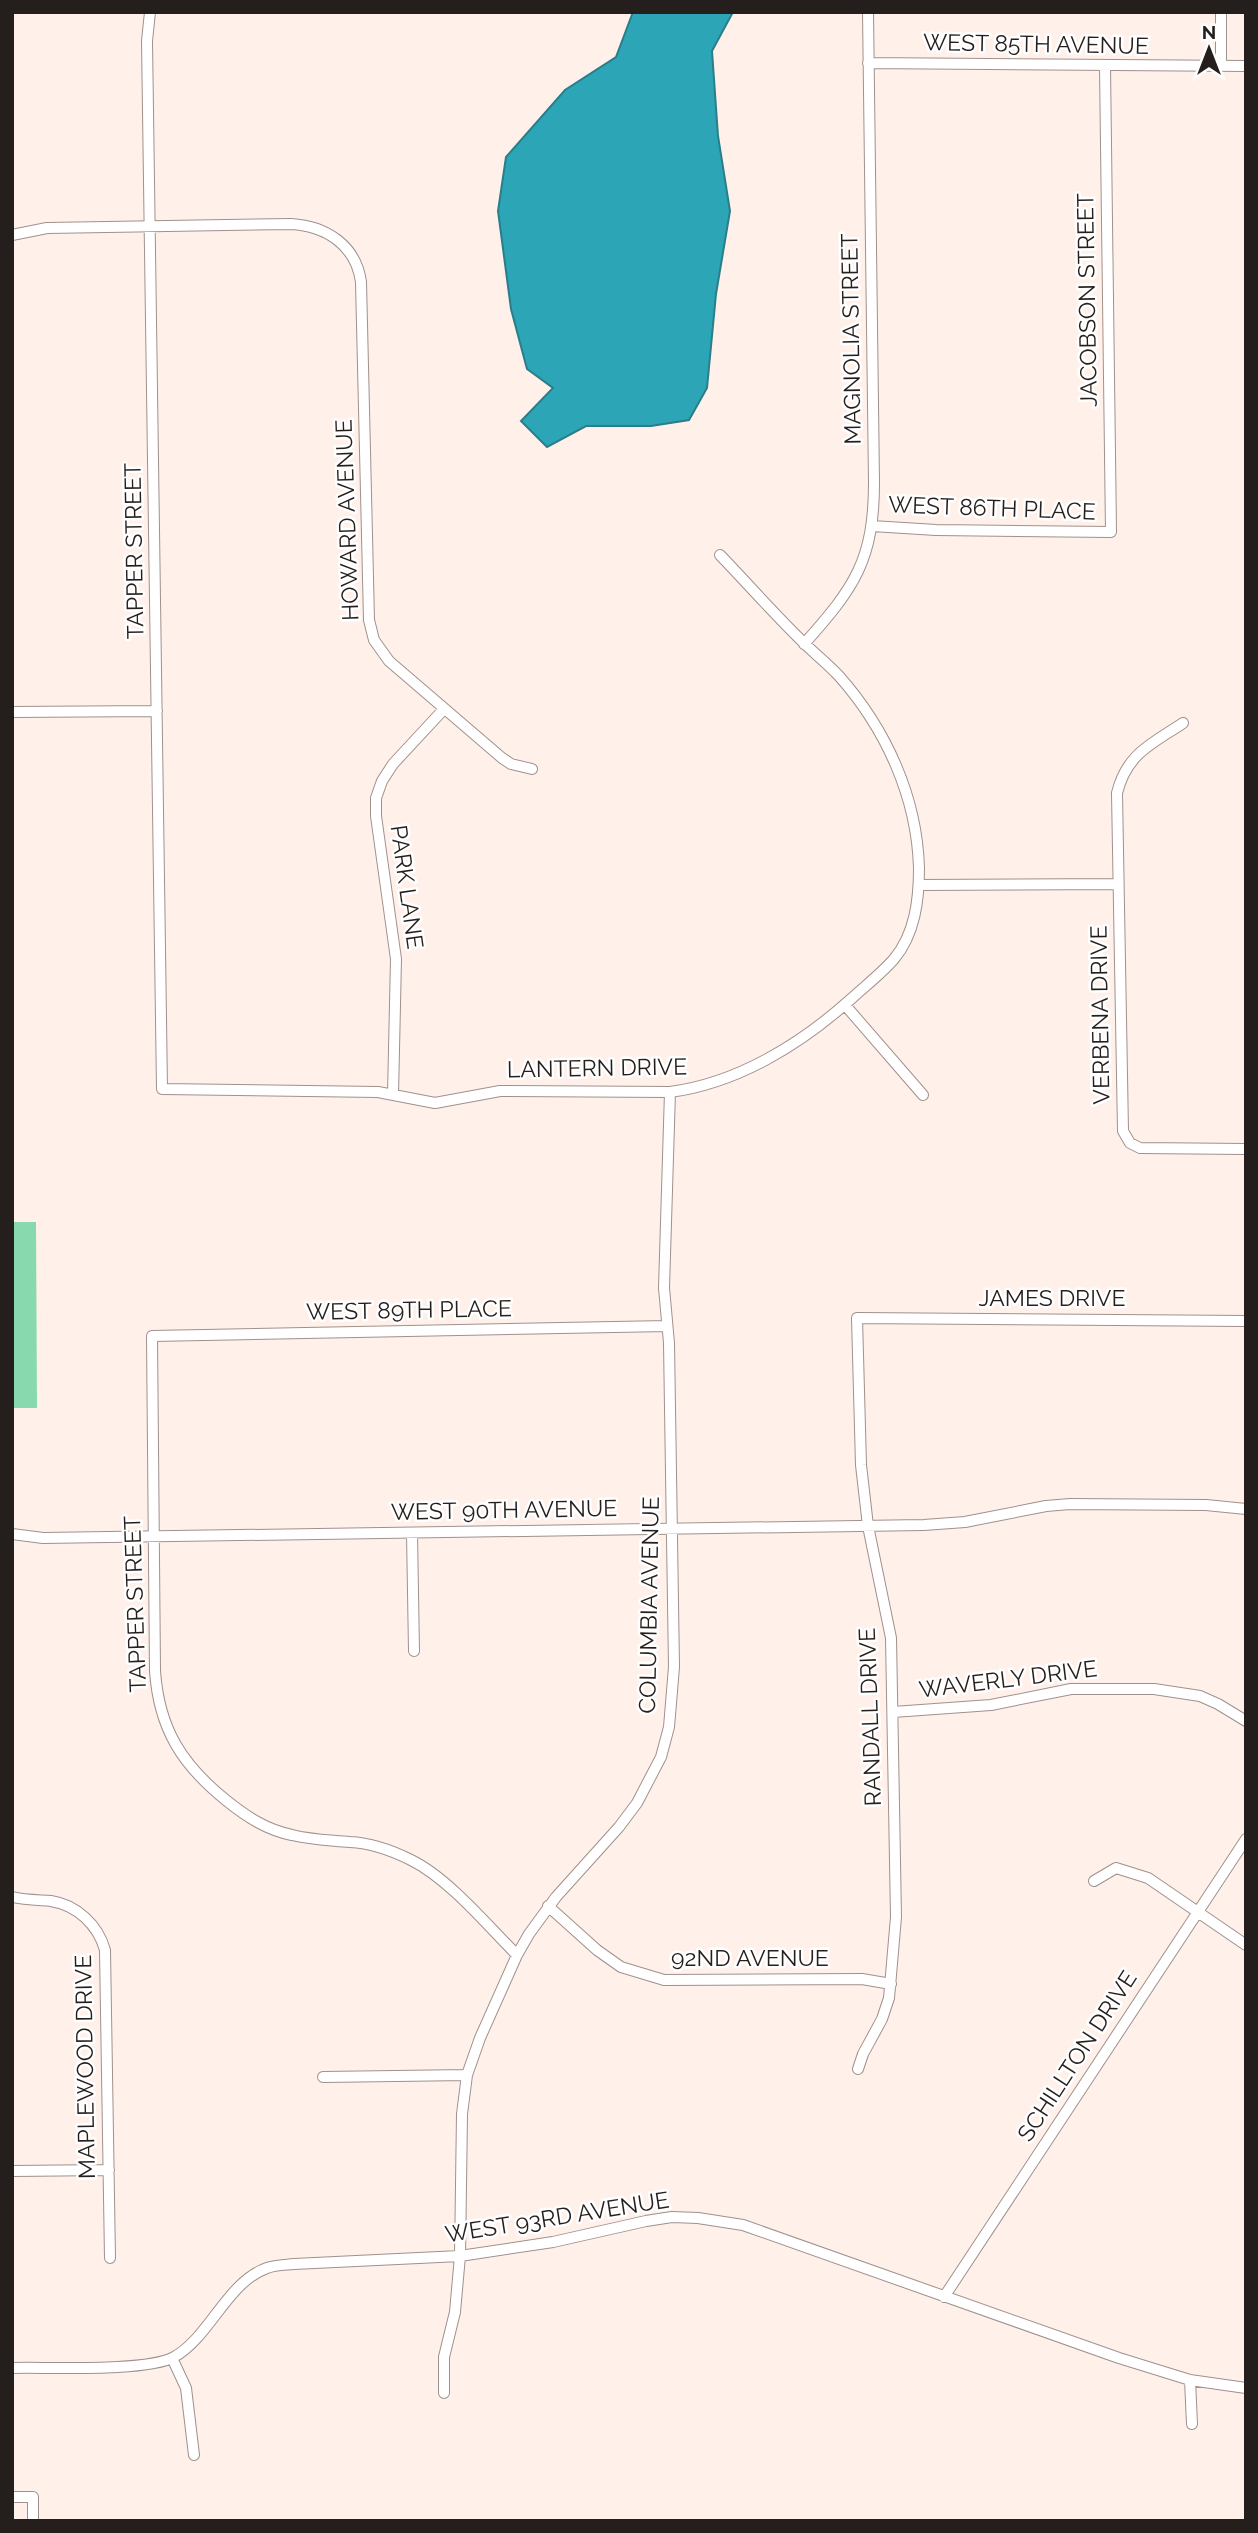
<svg xmlns="http://www.w3.org/2000/svg" width="1258" height="2533" font-family="Raleway,sans-serif">
<style>
.green{fill:#88d9ae}
.water{fill:#2ca6b7;stroke:#2a7e89;stroke-width:2}
.lines{fill:none;stroke-linecap:round;stroke-linejoin:round}
.minor-casing{stroke:#9f918d;stroke-width:12}
.minor{stroke:#fff;stroke-width:10}
.labels{text-anchor:middle;stroke-width:5;stroke-linejoin:round;paint-order:stroke}
.street-label{font-size:23px;fill:#241f1d;stroke:#fff}
</style>
<rect width="100%" height="100%" fill="#fff0ea"/>
<path class="green" d="M12,1222H36L37,1408H12Z"/>
<path class="water" d="M633,12H733L712,51L718,136L730,211L716,294L707,388L689,420L651,426H586L547,447L521,421L553,388L527,369L511,309L498,211L506,157L565,90L616,57Z"/>
<g class="lines">
<defs>
<path id="minor" d="M150,12L147,41L162,1089L378,1092L435,1103L500,1091L670,1092C738,1083 801,1044 851,999C865,986 882,973 894,959C915,934 919,900 919,868C917,797 886,729 839,676C828,664 815,654 804,643C775,615 748,584 720,555
M868,63L1246,66
M1221,66V12
M12,235L47,228L291,224C326,226 356,245 361,282L369,620L374,640L389,661L502,758L511,764L532,769
M872,526L936,530L1111,532L1105,66
M804,644C855,587 874,560 874,482L868,12
M12,712L157,711
M1183,723C1152,744 1127,753 1117,793L1123,1131L1130,1143L1140,1148L1246,1149
M919,885L1118,884
M845,1005L923,1095
M393,1095L396,959L376,816V798L382,781L393,764L444,709
M412,1533L414,1651
M12,1534L43,1538L924,1525L965,1522L1046,1506L1070,1504L1206,1505L1246,1509
M893,1712L991,1705L1071,1689H1154L1200,1696L1218,1704L1246,1721
M1094,1881L1116,1868L1148,1878L1246,1945
M12,1897C25,1900 38,1900 51,1901C77,1905 98,1925 105,1950L110,2258
M548,1906L597,1950L621,1967L664,1980L862,1979L891,1984
M517,1955C487,1925 448,1878 411,1860C391,1850 372,1843 350,1842C330,1840 312,1840 292,1835C267,1830 247,1817 227,1801C182,1765 159,1729 155,1671L152,1336L667,1326
M858,2069L863,2054L882,2019L889,1998L896,1917L891,1638L868,1526L861,1465L857,1318L1246,1321
M323,2077L467,2075
M12,2171L109,2170
M944,2297L1246,1839
M172,2358L186,2388L194,2455
M12,2368C47,2367 147,2372 174,2357C210,2337 227,2282 267,2268C275,2265 285,2265 294,2264L460,2256L553,2242L646,2221L672,2217L698,2218L743,2225L1119,2358L1190,2380L1246,2388
M1190,2380L1192,2424
M444,2393V2357L455,2312L460,2256L462,2114L467,2075L480,2038L517,1955L529,1934L556,1897L619,1827L637,1803L661,1757L669,1727L674,1667L669,1343L664,1288L670,1092
M12,2497H33V2521"/>
</defs>
<use href="#minor" class="minor-casing"/>
<use href="#minor" class="minor"/>
</g>
<g class="labels">
<g class="street-label">
<text transform="translate(1036 44) rotate(1)" y="8">WEST 85TH AVENUE</text>
<text transform="translate(1087 300) rotate(-91)" y="8">JACOBSON STREET</text>
<text transform="translate(851 339) rotate(-91)" y="8">MAGNOLIA STREET</text>
<text transform="translate(992 508) rotate(2)" y="8">WEST 86TH PLACE</text>
<text transform="translate(347 520) rotate(-92)" y="8">HOWARD AVENUE</text>
<text transform="translate(134 551) rotate(-91)" y="8">TAPPER STREET</text>
<text transform="translate(407 887) rotate(82)" y="8">PARK LANE</text>
<text transform="translate(1100 1015) rotate(-91)" y="8">VERBENA DRIVE</text>
<text transform="translate(597 1068) rotate(-1)" y="8">LANTERN DRIVE</text>
<text x="1052" y="1306">JAMES DRIVE</text>
<text transform="translate(409 1310) rotate(-1)" y="8">WEST 89TH PLACE</text>
<text transform="translate(504 1510) rotate(-1)" y="8">WEST 90TH AVENUE</text>
<text transform="translate(135 1604) rotate(-92)" y="8">TAPPER STREET</text>
<text transform="translate(649 1605) rotate(-89)" y="8">COLUMBIA AVENUE</text>
<text transform="translate(1008 1679) rotate(-7)" y="8">WAVERLY DRIVE</text>
<text transform="translate(870 1717) rotate(-92)" y="8">RANDALL DRIVE</text>
<text x="750" y="1966">92ND AVENUE</text>
<text transform="translate(1077 2056) rotate(-57)" y="8">SCHILLTON DRIVE</text>
<text transform="translate(85 2067) rotate(-91)" y="8">MAPLEWOOD DRIVE</text>
<text transform="translate(557 2217) rotate(-9)" y="8">WEST 93RD AVENUE</text>
</g>
</g>
<rect width="1258" height="2533" fill="none" stroke="#241f1d" stroke-width="28"/>
<g transform="translate(1209 49)" stroke="#ffffff" stroke-width="5" paint-order="stroke">
<path d="M0-5L12 26L0 18L-12 26Z" fill="#241f1d"/>
<text y="-10" font-size="19" font-weight="bold" text-anchor="middle" fill="#241f1d">N</text>
</g>
</svg>
